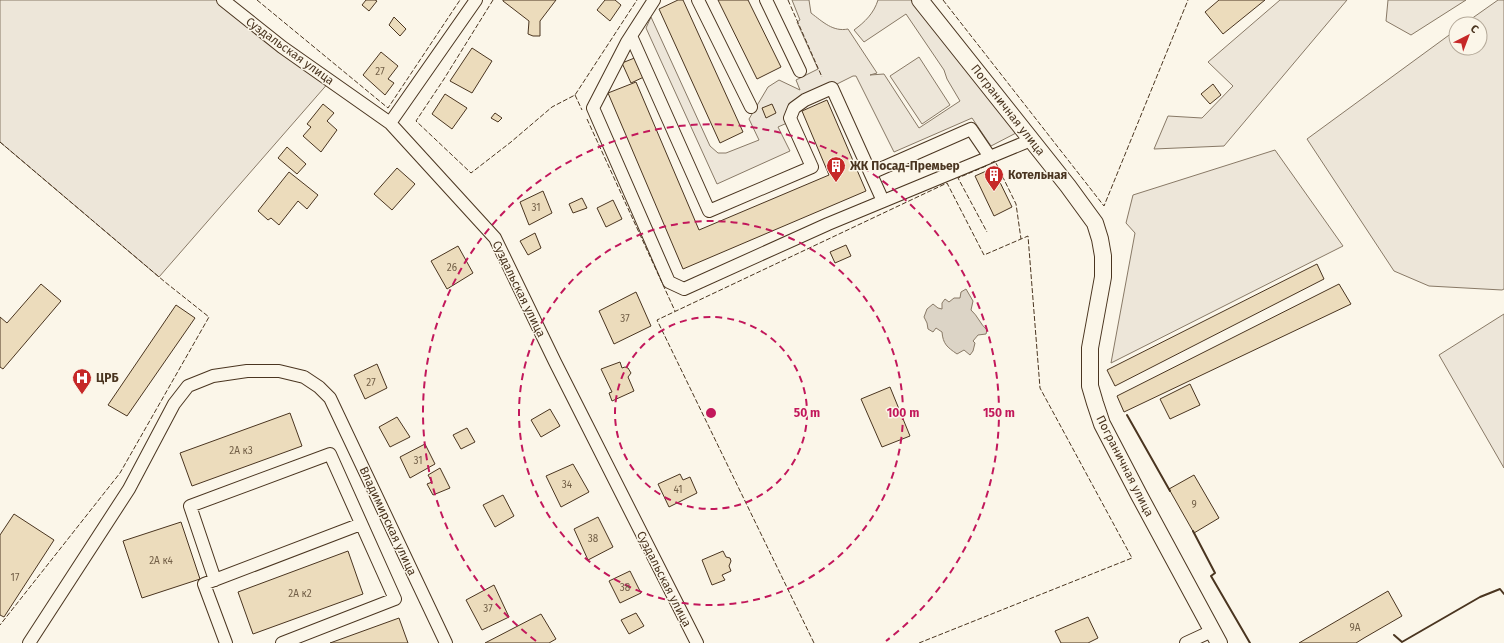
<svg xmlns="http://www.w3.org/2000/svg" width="1504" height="643" font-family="'Fira Sans',sans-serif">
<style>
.green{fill:#ede6d9;stroke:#887966}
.water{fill:#dcd4c6;stroke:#887966}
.building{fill:#ecdcbc;stroke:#4a3520}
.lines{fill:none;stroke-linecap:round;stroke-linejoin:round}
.street-casing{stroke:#4a3520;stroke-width:14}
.secondary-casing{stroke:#4a3520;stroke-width:18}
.street{stroke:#fbf6e9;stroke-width:12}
.secondary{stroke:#fbf6e9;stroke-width:16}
.fence{stroke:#4a3520;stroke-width:1;stroke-dasharray:5 2;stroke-linecap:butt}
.wall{stroke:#4a3520;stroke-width:2}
.ring{fill:none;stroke:#c2185b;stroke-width:2;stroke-dasharray:7 5}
.labels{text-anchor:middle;stroke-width:3;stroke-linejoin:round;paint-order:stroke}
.number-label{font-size:10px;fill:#725f47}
.street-label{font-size:12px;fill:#4a3520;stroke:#fbf6e9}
.poi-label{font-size:12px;font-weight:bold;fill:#4a3520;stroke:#fbf6e9;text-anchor:start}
.centre{fill:#c2185b;stroke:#fbf6e9;stroke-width:2}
.ring-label{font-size:12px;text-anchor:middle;font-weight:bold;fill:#c2185b;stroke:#fbf6e9;stroke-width:3;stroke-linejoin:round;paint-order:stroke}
</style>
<rect width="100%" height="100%" fill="#fbf6e9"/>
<path class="green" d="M0,0H223L330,81L159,277L0,142Z
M792,0H809L811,13C823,22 833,32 848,29L877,73L870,75L884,74L919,128L960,101L947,79L944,70L906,14L864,42L854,30C865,22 874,13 878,0H911L1016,133L991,146L972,118L894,152L856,76H853L805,100L787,123L778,127L790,151L717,184L646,28L651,17L710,146L718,153H726L759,140L749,119L768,87L779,80L800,90L796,80L818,69L797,22L800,20Z
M1280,0H1347L1224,146L1154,149L1168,116L1202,118L1233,86L1208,62Z
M1388,0H1466L1411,35L1386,21Z
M1498,0H1504V289L1502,290L1429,286L1394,271L1307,139L1456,30V48H1480V24H1464Z
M919,57L950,105L922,124L890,76Z
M1275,150L1343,246L1111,363L1135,233L1126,223L1133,195Z
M1504,314V468L1439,355Z"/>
<path class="water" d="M966,289L973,301L971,310C978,316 980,324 987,330L986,334L978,335L973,341L975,343L973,351L970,355L964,350L957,354C947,347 943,344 942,332L936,328L933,332L928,329L927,323L924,317L927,309L933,304L938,308L942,309V303L945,299L949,302L954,298H960L961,292Z"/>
<path class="building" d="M366,0H375L377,1L369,11L362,5Z
M503,0H556L540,21V36H533L528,34L529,21L503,1Z
M605,0H615L621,5L610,21L597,10Z
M678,0H683L743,132L720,143L659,9Z
M718,0H748L781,67L757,79Z
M1219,0H1265L1223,34L1205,12Z
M394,17L406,29L400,36L389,25Z
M472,48L492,61L472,93L450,81Z
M381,52L398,66L388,79L394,83L385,95L363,75Z
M637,57L646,76L631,83L622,63Z
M636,82L699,230L829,175L802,111L827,100L866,191L683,269L608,93Z
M1213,84L1221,95L1210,104L1201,94Z
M445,94L467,108L452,129L432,114Z
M323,104L334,113L327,121L337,130L321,152L303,136L311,127L307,124Z
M772,104L776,113L766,118L762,108Z
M495,113L502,118L498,122L491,118Z
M287,147L306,164L297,174L278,158Z
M397,168L415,184L392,210L374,194Z
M993,168L1012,207L994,216L975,176Z
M289,172L318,195L307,209L298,201L279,225L271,218L268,220L258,211Z
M543,191L552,213L529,225L520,202Z
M582,198L587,208L573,213L569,204Z
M613,200L622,219L606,227L597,208Z
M535,233L541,248L528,255L520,241Z
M846,245L851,256L835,263L830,252Z
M458,246L473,273L447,289L431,261Z
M1317,264L1324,279L1115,386L1107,370Z
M41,284L61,301L3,369L0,367V317L7,323Z
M1339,284L1351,304L1124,412L1117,396Z
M636,292L651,326L614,344L599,311Z
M176,305L195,318L127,416L108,405Z
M620,362L622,368L625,367L628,368L631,373L628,377L634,391L612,401L609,393L612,392L601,369Z
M377,364L387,388L365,399L354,375Z
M1190,384L1200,405L1170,419L1160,399Z
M890,387L910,436L882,447L861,399Z
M550,409L560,426L541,437L531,420Z
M290,413L302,446L192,486L180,453Z
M397,417L410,437L390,447L379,427Z
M467,428L475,442L461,449L453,435Z
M425,444L435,464L410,478L400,457Z
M573,464L589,492L561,507L546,476Z
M440,468L450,488L433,495L427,484L432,482L428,475Z
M680,474L683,480L690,477L697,493L669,507L658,484Z
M1194,475L1219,518L1194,533L1169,489Z
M503,495L514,516L495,527L483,505Z
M14,514L54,540L4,617L0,615V535Z
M598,517L613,547L588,560L574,529Z
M181,522L200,579L142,598L123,541Z
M348,551L363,594L253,634L238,592Z
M723,551L726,557L730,558L731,561L729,566L731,571L722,575L725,580L712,585L702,560Z
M630,571L641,593L620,603L609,581Z
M494,585L509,617L482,630L466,600Z
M1388,591L1402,616L1364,638L1356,643H1299Z
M636,613L644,626L629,634L621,620Z
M541,614L556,639L549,643H485Z
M1088,617L1098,638L1088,643H1061L1055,631Z
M399,618L408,643H330Z"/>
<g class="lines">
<defs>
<path id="street" d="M223,0L282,47L390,123L495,238L555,362L697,643
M654,0L627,42L593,108L669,282L684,289L828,224L1031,140
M698,0L751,107
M766,0L800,71
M631,36L709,211L812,167L790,118L794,108L805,100L832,88L883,201
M390,123L476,0
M871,173L971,129L990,157
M215,580L190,506L330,454L395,599L282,643
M29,643L129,489L174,404L188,386L213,376L247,371H279L304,377L319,387L330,398L446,643
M226,643L204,584L361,524
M1186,643L1212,631"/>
<path id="secondary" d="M920,0L1068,186L1095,223L1100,239L1103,256V277L1090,348V386L1095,403L1102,424L1139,495L1219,643"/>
</defs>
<use href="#street" class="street-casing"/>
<use href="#secondary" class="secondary-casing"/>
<use href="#street" class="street"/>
<use href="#secondary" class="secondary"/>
<path class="fence" d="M257,0L388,108L460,0
M493,0L444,79L416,121L471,173L511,142L552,107L575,95L637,0
M788,0L822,77
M943,0L1104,206L1188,0
M575,95L582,110
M587,119L675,311
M0,142L165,282L209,317L120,473L0,625
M991,163L995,161L1016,204L1021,239
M986,166L958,178L987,232
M814,643L657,320L947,183L984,255L1028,236L1040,388L1132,558L919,643"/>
<path class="wall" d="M1127,415L1170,491
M1193,531L1215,573L1211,576L1250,643
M1394,635L1402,642L1480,597L1500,589L1504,594"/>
</g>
<g class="ring">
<circle cx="711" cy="413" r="96"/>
<circle cx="711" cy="413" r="192"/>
<path d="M536 641A288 288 0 1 1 886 641"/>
</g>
<defs>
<symbol id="building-pin" viewBox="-11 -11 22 30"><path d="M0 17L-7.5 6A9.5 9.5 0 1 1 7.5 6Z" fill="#c62828" stroke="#fbf6e9"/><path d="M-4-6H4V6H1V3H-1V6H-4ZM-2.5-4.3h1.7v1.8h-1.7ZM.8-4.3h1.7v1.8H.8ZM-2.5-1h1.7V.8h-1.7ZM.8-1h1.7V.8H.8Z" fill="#fff"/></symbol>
<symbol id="hospital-pin" viewBox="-11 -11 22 30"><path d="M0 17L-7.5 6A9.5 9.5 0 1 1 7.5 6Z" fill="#c62828" stroke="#fbf6e9"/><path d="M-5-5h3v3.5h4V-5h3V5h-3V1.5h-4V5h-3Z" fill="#fff"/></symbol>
</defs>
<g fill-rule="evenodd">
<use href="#building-pin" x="825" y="155" width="22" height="30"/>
<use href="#building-pin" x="983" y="164" width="22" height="30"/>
<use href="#hospital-pin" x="71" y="367" width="22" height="30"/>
</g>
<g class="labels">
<g class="number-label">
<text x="380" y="75">27</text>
<text x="536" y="211">31</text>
<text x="452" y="271">26</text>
<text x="625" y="322">37</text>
<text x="371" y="386">27</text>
<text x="241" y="454">2А к3</text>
<text x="418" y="464">31</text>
<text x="567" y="488">34</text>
<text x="678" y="493">41</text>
<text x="1194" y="508">9</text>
<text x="593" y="542">38</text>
<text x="161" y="564">2А к4</text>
<text x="15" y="581">17</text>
<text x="625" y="591">38</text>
<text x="300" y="597">2А к2</text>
<text x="488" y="612">37</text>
<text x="1355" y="631">9А</text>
</g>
<g class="street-label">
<text transform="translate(290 51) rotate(36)" y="4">Суздальская улица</text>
<text transform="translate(1008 110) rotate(52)" y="4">Пограничная улица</text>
<text transform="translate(519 289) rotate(64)" y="4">Суздальская улица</text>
<text transform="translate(1125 466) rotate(63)" y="4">Пограничная улица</text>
<text transform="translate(388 521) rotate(65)" y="4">Владимирская улица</text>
<text transform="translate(664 579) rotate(63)" y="4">Суздальская улица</text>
</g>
<g class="poi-label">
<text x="850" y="170">ЖК Посад-Премьер</text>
<text x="1008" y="179">Котельная</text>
<text x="96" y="382">ЦРБ</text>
</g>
</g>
<circle cx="711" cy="413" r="6" class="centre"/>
<g class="ring-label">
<text x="807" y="417">50 m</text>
<text x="903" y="417">100 m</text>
<text x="999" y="417">150 m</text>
</g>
<g transform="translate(1468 36) rotate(42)"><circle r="19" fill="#fbf6e9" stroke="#b4a999"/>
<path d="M0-3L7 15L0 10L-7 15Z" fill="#c62828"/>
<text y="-6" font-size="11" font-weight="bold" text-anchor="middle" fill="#4a3520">С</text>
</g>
</svg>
